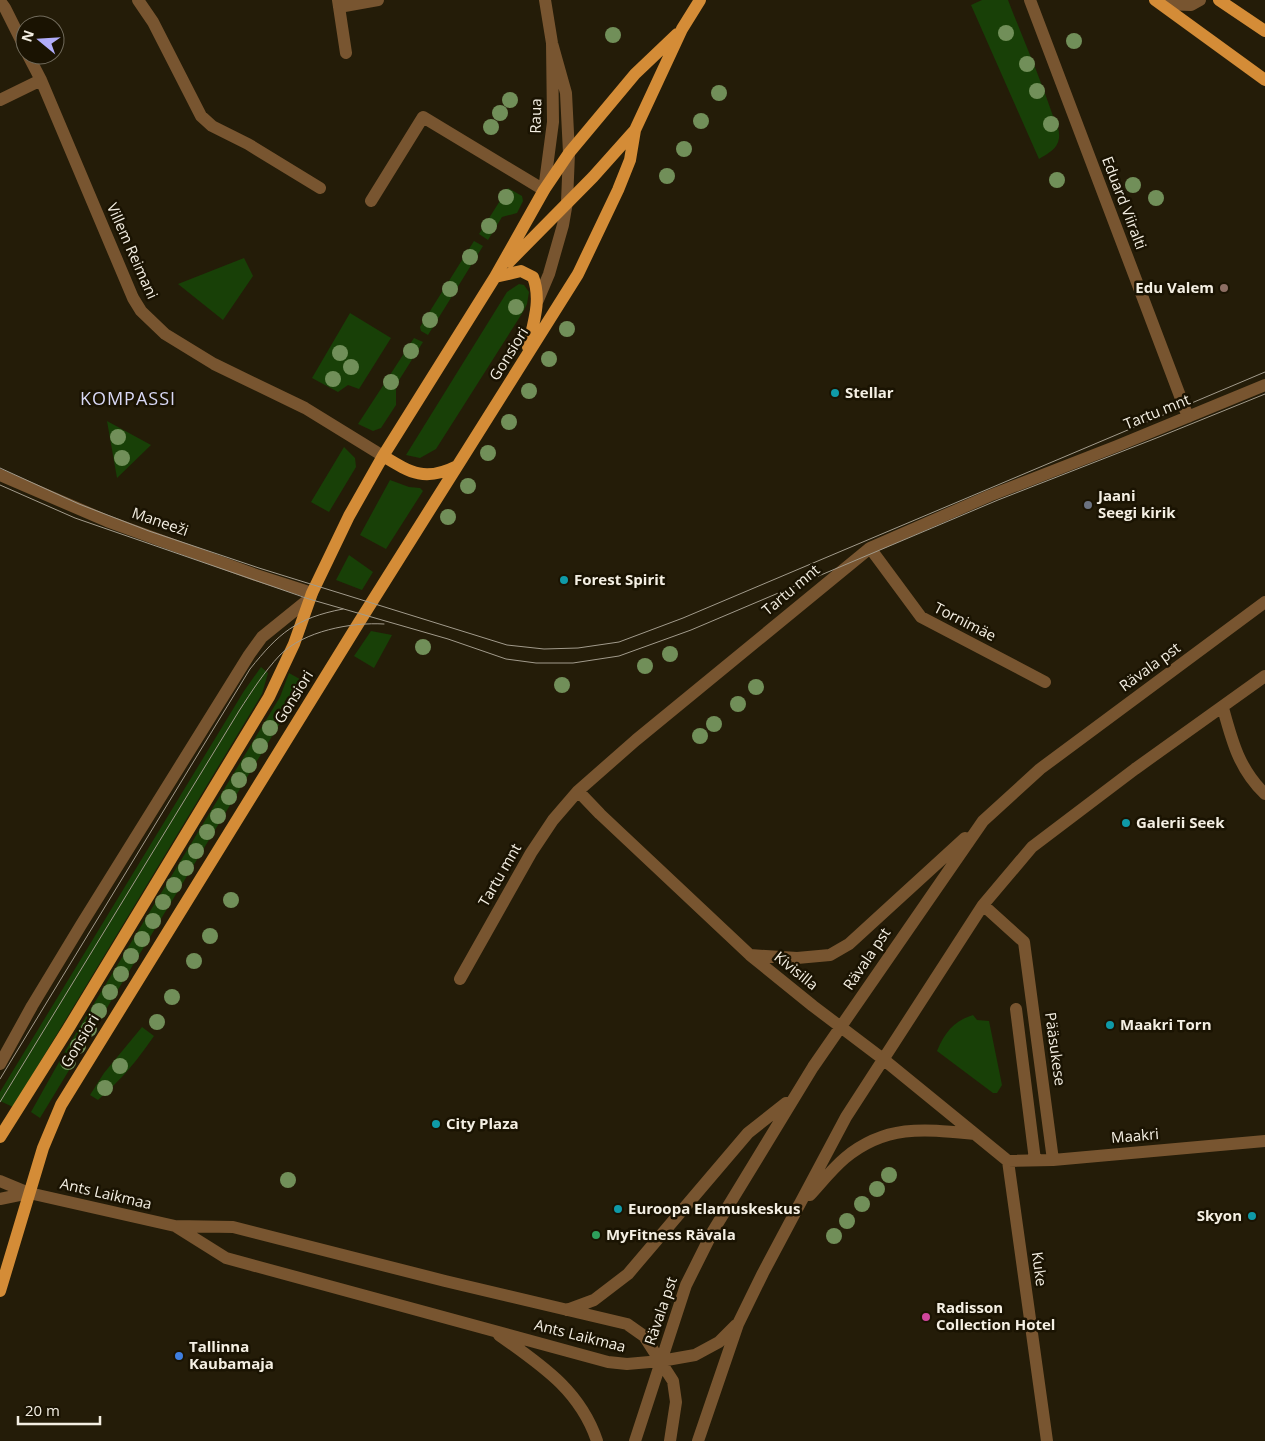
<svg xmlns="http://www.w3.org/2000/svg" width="1265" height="1441" font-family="'Open Sans',sans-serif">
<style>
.green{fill:#184007}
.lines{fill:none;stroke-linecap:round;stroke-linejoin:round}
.minor{stroke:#785530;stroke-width:12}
.major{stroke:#d48c37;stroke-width:12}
.tram{stroke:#a29b8c;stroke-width:1}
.tree{fill:#718f59}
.education-dot{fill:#8d6e63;stroke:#1a1302;stroke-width:2}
.culture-dot{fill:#0f9aa8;stroke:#1a1302;stroke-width:2}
.worship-dot{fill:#6b7280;stroke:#1a1302;stroke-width:2}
.leisure-dot{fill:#2e9e5b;stroke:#1a1302;stroke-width:2}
.hotel-dot{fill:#d1479c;stroke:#1a1302;stroke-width:2}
.shop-dot{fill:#3f7fe0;stroke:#1a1302;stroke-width:2}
.labels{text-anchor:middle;stroke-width:5;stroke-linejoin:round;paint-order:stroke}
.street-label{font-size:15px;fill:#f4efe3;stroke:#1a1302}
.poi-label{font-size:15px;font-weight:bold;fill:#f4efe3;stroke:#1a1302;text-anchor:start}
.quarter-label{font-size:18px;letter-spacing:1px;fill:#d8d8f5;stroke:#1a1302}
</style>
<rect width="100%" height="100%" fill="#241c08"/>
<path class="green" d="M982,0H1008C1023,39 1040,77 1053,116C1056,123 1060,130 1059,138C1058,149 1047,154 1039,159L971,5Z
M508,188L522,196L523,201L517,213L502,217L488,240L479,234Z
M474,241L483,246L428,335L421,331L420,327Z
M244,258L253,276L223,320L178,284Z
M519,284L524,285L529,292L527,304L523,312L436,449L420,458L406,455L507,292Z
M350,313L391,338L359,389L348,385L338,392L312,378Z
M414,338L423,342L396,385V405L381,428L373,431L358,424Z
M107,421L151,445L117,478Z
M344,447L355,458L356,467L329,512L311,502Z
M390,480L409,487L420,488L423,491L386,549L360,535Z
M349,555L373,572L362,590L336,580Z
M371,631L392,635L374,668L354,656Z
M261,667L268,673L262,694L13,1107L0,1101V1092L244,691Z
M289,673L305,682L40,1118L31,1112L64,1053L280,697Z
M973,1015L977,1020L989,1021L1002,1085L997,1093H993L937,1051C945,1032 954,1021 973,1015Z
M142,1027L154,1036C136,1062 122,1079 98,1100L90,1095L104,1073Z"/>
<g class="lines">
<path class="minor" d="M138,0L153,22L201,116L212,126L248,144L320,188
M338,0L346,53
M1030,0L1188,417
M0,1L5,8L25,48
M1162,4L1191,5L1200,0
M339,7L378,0
M28,55L41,80L133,298L141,311L165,334L214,364L305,408L383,456
M0,100L41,80
M371,201L423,117L544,190L553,122L552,43
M538,300L549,274L563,225L567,202L569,153L566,93L552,43L545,0
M0,475L107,521L256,575L312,593
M870,548L921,617L1045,682
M1223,708C1232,741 1239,769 1265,794
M578,791L600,814L750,955L813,1006L883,1059L1008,1161
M983,905L1024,942L1053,1160
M750,955L797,958L830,955L849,944L965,838
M460,979L531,853L553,820L578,791L636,740L870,548L989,496L1117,446L1265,385
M1016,1009L1035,1160
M0,1064L32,1006L81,925L249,655L262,637L309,599
M1008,1161L1047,1441
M1008,1161L1053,1160L1265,1141
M0,1181L29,1193L175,1226L233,1227L445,1281L627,1324L644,1336L673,1381L676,1402L670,1441
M810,1195C821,1183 832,1169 845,1158C886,1124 925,1129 974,1134
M0,1199L29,1193
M175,1226L226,1258L608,1362L627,1364L661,1361L695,1355L719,1342L736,1325
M567,1310L594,1300L628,1274L748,1133L786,1103
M499,1335C541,1365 580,1390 597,1441
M635,1441L686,1285L713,1231L813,1067L983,821L1040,769L1265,602
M698,1441L738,1324L763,1273L846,1117L983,905L1032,847L1135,769L1265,676"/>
<path class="major" d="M1155,0L1265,80
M1219,0L1265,31
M509,262L593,177L635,130
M495,277L521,271L533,277C542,300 533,324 528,347
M383,456C411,473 425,482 457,466
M0,1137L68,1029L269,697L294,644L312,593L349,516L383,456L495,277L544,190L569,153L635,74L677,34
M0,1291L43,1148L61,1105L358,624L578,274L618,190L630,160L635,130L682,29L700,0"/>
<path class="tram" d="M0,468L79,504L149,531L259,568L507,645L544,649L578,648L619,642L683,618L1265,372
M0,485L75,518L309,599L448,639L506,659L536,663H573L619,656L691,630L998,500L1159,437L1265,394
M0,1079L250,669C279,633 296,618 343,609
M0,1102L239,711C252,691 264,672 280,655C304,631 351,622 384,624"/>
</g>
<g class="tree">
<circle cx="1006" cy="33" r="8"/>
<circle cx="613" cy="35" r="8"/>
<circle cx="1074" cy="41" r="8"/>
<circle cx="1027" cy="64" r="8"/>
<circle cx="1037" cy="91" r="8"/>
<circle cx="719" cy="93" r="8"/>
<circle cx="510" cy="100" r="8"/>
<circle cx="500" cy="113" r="8"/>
<circle cx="701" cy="121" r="8"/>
<circle cx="1051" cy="124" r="8"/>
<circle cx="491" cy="127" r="8"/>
<circle cx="684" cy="149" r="8"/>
<circle cx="667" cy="176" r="8"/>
<circle cx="1057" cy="180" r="8"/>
<circle cx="1133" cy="185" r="8"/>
<circle cx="506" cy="197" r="8"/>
<circle cx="1156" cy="198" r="8"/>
<circle cx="489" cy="226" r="8"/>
<circle cx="470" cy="257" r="8"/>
<circle cx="450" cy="289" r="8"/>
<circle cx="516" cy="307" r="8"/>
<circle cx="430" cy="320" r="8"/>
<circle cx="567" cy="329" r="8"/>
<circle cx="411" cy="351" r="8"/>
<circle cx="340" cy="353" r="8"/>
<circle cx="549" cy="359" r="8"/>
<circle cx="351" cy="367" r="8"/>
<circle cx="333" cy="379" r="8"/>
<circle cx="391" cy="382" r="8"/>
<circle cx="529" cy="391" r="8"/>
<circle cx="509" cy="422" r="8"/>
<circle cx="118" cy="437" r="8"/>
<circle cx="488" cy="453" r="8"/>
<circle cx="122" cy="458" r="8"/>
<circle cx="468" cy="486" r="8"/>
<circle cx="448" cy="517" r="8"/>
<circle cx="423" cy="647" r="8"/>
<circle cx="670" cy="654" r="8"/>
<circle cx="645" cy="666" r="8"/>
<circle cx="562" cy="685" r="8"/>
<circle cx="756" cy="687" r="8"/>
<circle cx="738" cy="704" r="8"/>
<circle cx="714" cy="724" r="8"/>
<circle cx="270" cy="728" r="8"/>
<circle cx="700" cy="736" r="8"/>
<circle cx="260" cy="746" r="8"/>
<circle cx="249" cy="765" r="8"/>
<circle cx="239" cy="780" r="8"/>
<circle cx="229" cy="797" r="8"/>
<circle cx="218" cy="816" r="8"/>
<circle cx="207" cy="832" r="8"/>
<circle cx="196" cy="851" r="8"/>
<circle cx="186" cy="868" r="8"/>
<circle cx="174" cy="885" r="8"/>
<circle cx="231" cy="900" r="8"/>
<circle cx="163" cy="902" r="8"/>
<circle cx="153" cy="921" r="8"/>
<circle cx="210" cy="936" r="8"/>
<circle cx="142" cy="939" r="8"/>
<circle cx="131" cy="956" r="8"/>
<circle cx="194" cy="961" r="8"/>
<circle cx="121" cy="974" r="8"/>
<circle cx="110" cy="992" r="8"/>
<circle cx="172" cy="997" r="8"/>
<circle cx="99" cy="1011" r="8"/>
<circle cx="157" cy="1022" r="8"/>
<circle cx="89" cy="1029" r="8"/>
<circle cx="78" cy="1046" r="8"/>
<circle cx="68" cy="1062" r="8"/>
<circle cx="120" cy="1066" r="8"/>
<circle cx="105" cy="1088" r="8"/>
<circle cx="889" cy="1175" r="8"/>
<circle cx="288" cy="1180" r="8"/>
<circle cx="877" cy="1189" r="8"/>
<circle cx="862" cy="1204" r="8"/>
<circle cx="847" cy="1221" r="8"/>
<circle cx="834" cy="1236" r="8"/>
</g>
<circle class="education-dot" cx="1224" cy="288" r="5"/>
<g class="culture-dot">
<circle cx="835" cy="393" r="5"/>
<circle cx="564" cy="580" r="5"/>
<circle cx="1126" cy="823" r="5"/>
<circle cx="1110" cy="1025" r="5"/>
<circle cx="436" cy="1124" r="5"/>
<circle cx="618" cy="1209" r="5"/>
<circle cx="1252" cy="1216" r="5"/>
</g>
<circle class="worship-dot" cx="1088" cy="505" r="5"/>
<circle class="leisure-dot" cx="596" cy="1235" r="5"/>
<circle class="hotel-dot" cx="926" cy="1317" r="5"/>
<circle class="shop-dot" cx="179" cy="1356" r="5"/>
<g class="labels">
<g class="street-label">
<text transform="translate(536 116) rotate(-89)" y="5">Raua</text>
<text transform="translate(1124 203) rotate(69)" y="5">Eduard Viiralti</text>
<text transform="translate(132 251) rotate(66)" y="5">Villem Reimani</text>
<text transform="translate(509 354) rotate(-58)" y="5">Gonsiori</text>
<text transform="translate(1157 412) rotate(-22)" y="5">Tartu mnt</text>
<text transform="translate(160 522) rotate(19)" y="5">Maneeži</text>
<text transform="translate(791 590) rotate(-40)" y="5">Tartu mnt</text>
<text transform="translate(965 622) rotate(27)" y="5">Tornimäe</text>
<text transform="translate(1150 667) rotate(-36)" y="5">Rävala pst</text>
<text transform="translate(294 697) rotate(-58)" y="5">Gonsiori</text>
<text transform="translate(500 875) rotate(-60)" y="5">Tartu mnt</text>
<text transform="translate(867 959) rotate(-56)" y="5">Rävala pst</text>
<text transform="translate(796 971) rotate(39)" y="5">Kivisilla</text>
<text transform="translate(80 1041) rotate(-59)" y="5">Gonsiori</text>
<text transform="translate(1055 1049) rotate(82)" y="5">Pääsukese</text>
<text transform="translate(1135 1136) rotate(-5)" y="5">Maakri</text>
<text transform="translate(106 1194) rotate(13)" y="5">Ants Laikmaa</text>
<text transform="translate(1039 1269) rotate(82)" y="5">Kuke</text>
<text transform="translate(661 1311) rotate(-71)" y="5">Rävala pst</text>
<text transform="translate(580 1336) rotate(14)" y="5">Ants Laikmaa</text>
</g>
<g class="poi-label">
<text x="1214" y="293" text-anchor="end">Edu Valem</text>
<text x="845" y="398">Stellar</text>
<text x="1098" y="501">Jaani<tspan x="1098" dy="17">Seegi kirik</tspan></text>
<text x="574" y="585">Forest Spirit</text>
<text x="1136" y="828">Galerii Seek</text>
<text x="1120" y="1030">Maakri Torn</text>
<text x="446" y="1129">City Plaza</text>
<text x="628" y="1214">Euroopa Elamuskeskus</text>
<text x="1242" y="1221" text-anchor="end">Skyon</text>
<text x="606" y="1240">MyFitness Rävala</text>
<text x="936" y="1313">Radisson<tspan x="936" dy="17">Collection Hotel</tspan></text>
<text x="189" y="1352">Tallinna<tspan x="189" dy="17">Kaubamaja</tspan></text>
</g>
<g class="quarter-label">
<text x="128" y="405">KOMPASSI</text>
</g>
</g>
<g transform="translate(40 40) rotate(288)"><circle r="24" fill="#1a1302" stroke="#716b5c"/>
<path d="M0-4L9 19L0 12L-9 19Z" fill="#b1adfa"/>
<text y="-8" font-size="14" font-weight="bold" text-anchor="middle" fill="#f4efe3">N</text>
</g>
<path d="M18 1416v8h82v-8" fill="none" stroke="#f4efe3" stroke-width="2.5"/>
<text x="25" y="1416" font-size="15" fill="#f4efe3" stroke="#1a1302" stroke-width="4" paint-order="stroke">20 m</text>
</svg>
